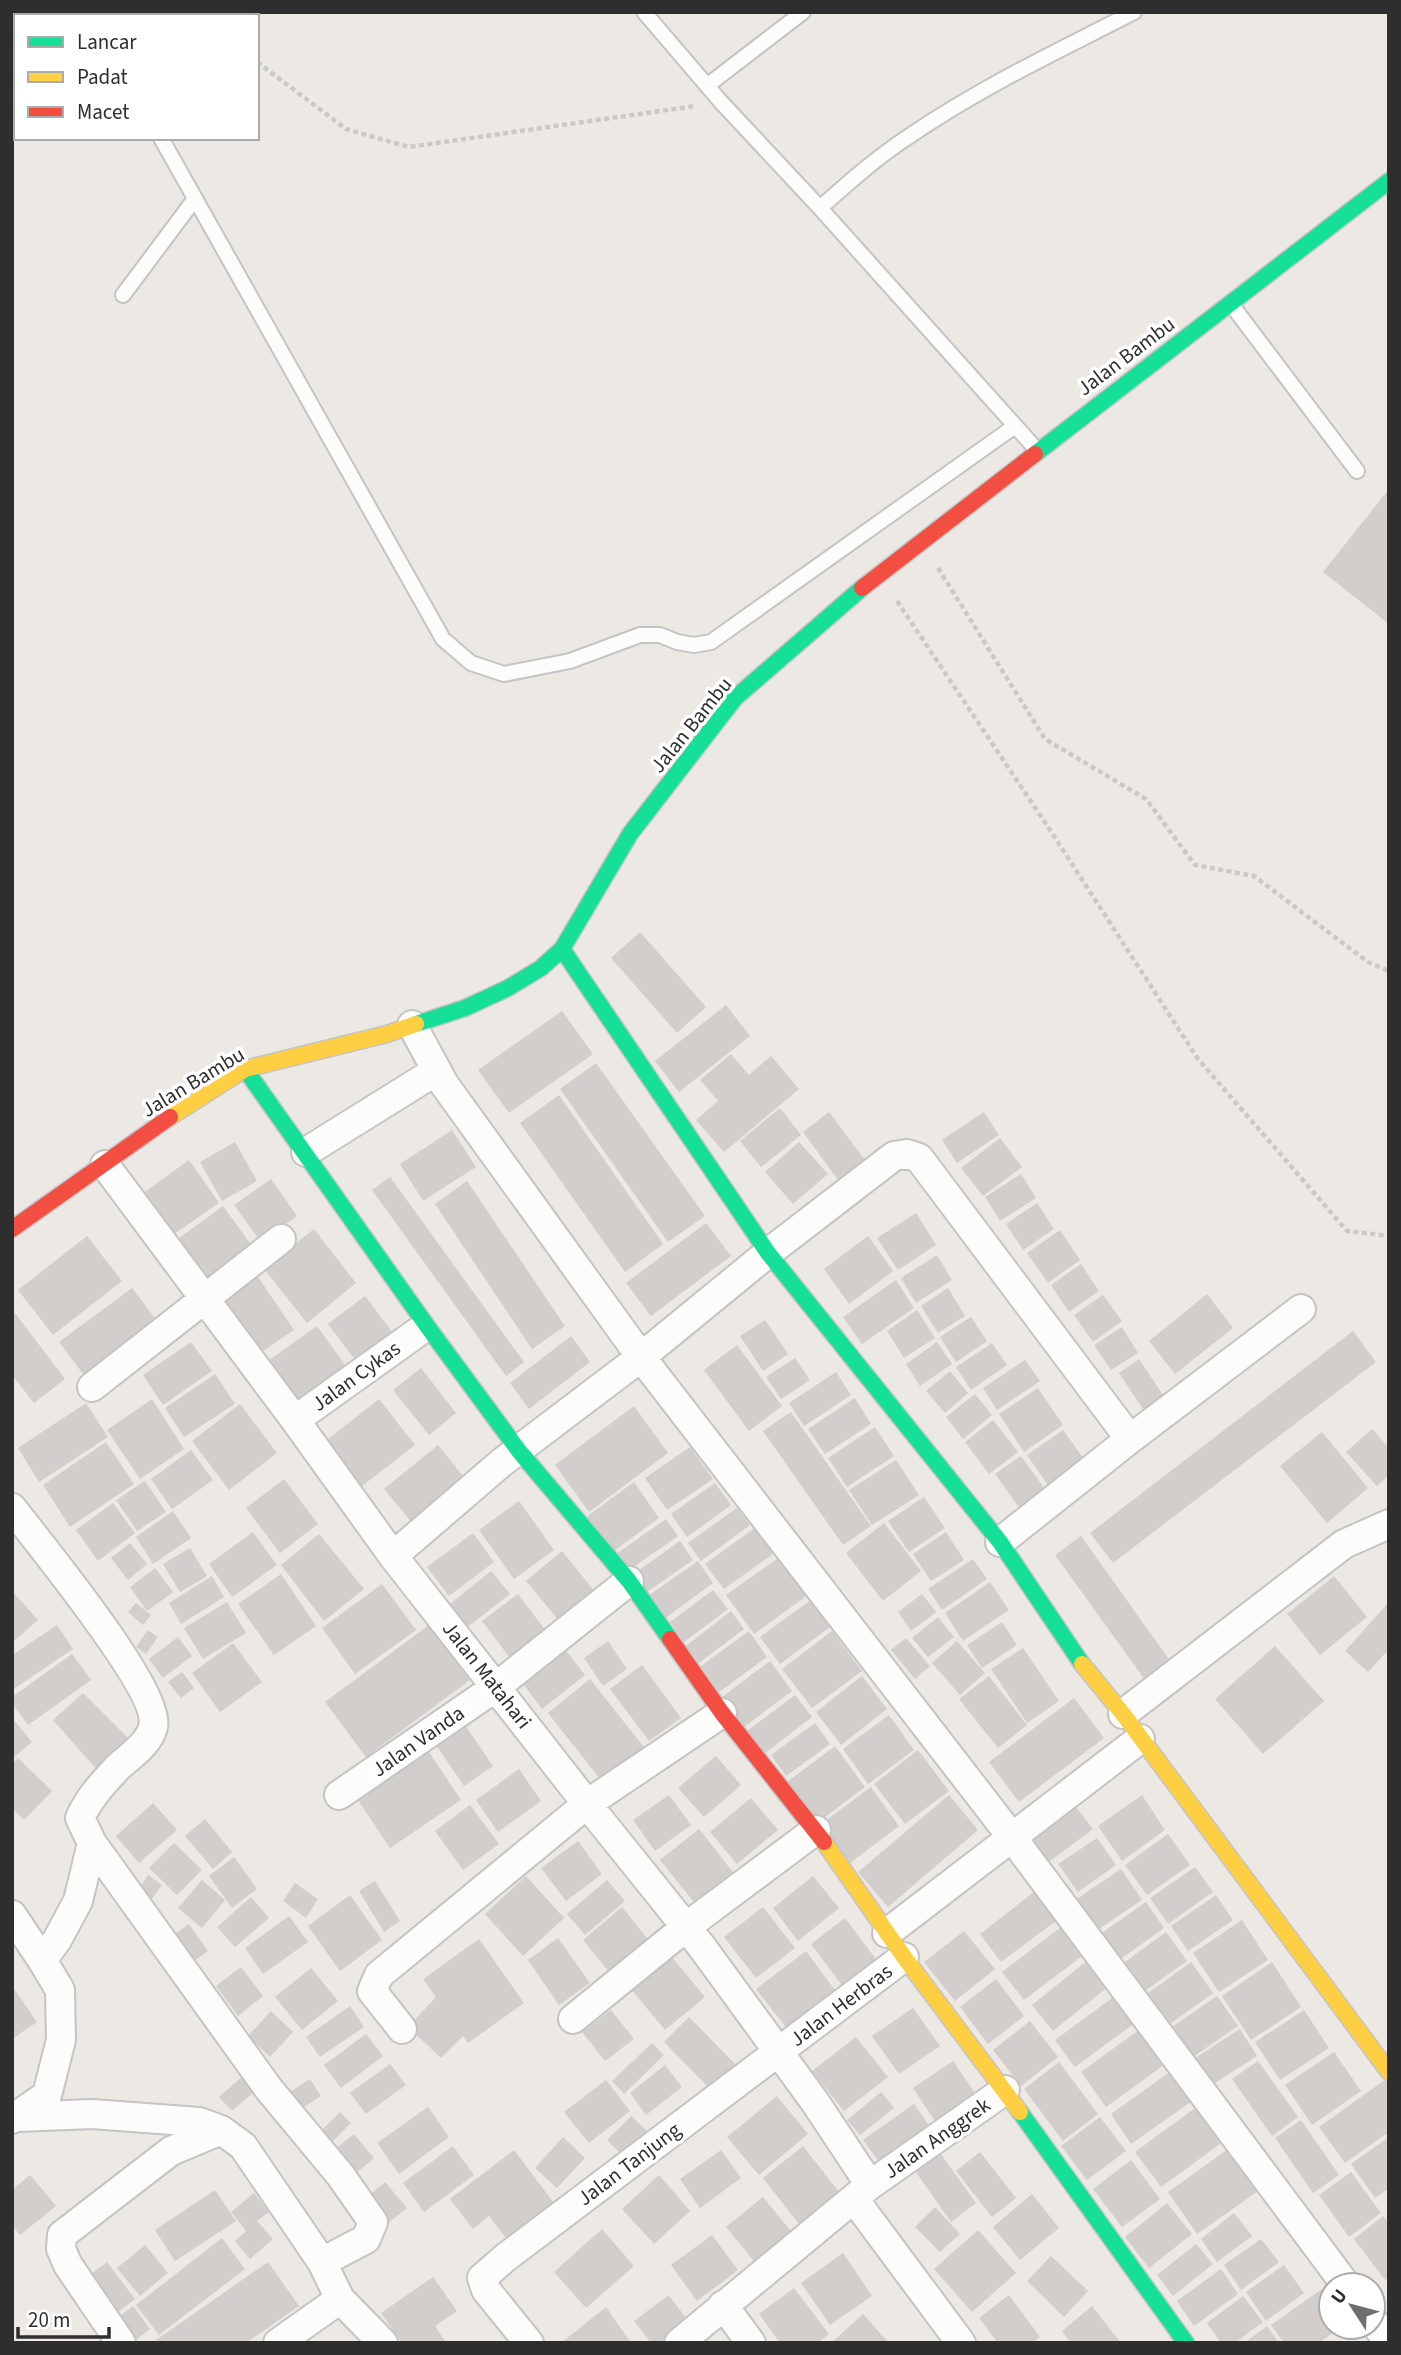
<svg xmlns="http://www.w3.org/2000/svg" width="1401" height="2355" font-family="'Source Sans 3',sans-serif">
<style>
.building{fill:#d1cecb}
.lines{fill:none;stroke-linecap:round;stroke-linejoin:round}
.lane-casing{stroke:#c5c4c5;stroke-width:18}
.street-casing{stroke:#c5c4c5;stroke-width:32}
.fast-casing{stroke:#c5c4c5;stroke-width:19}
.slow-casing{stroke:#c5c4c5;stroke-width:19}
.jam-casing{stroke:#c5c4c5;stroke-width:19}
.path{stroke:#c9c9c8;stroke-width:4.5;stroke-dasharray:5 3.5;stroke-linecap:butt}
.lane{stroke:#fcfcfb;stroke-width:14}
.street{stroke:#fcfcfb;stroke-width:28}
.fast{stroke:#16e098;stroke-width:16}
.slow{stroke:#ffcf43;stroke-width:16}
.jam{stroke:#f24e42;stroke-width:16}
.labels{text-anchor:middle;stroke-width:7;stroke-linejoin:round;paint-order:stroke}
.street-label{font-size:21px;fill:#2e2e2e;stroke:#fff}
</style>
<rect width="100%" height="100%" fill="#ece8e4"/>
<path class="building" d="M1389,489V624L1323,572Z
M640,932L706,1007L677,1033L611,958Z
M726,1005L750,1036L679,1092L655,1061Z
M562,1011L593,1054L509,1113L478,1070Z
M731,1054L749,1075L771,1056L799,1089L724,1152L696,1120L718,1101L700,1080Z
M596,1063L705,1216L668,1242L560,1089Z
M559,1095L663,1244L625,1272L520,1123Z
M780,1108L801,1135L761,1167L740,1141Z
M829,1112L870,1167L843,1187L803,1132Z
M984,1112L999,1135L957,1163L942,1140Z
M452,1130L476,1167L423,1201L400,1164Z
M1000,1138L1022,1167L983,1196L961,1168Z
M235,1142L257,1181L222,1201L200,1162Z
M799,1142L828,1174L793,1204L765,1172Z
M189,1160L219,1203L174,1234L145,1192Z
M1021,1174L1036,1198L1000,1221L985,1197Z
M390,1177L524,1362L506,1376L372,1190Z
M271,1179L297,1216L261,1242L234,1205Z
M467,1181L565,1326L532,1349L435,1204Z
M1037,1203L1054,1229L1023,1250L1006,1224Z
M223,1206L255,1250L211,1282L179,1238Z
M916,1213L936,1245L898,1270L877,1238Z
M706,1223L731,1256L651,1316L626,1283Z
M314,1229L356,1283L307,1323L264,1269Z
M1060,1230L1080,1260L1048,1283L1027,1253Z
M87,1236L122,1281L53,1335L18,1290Z
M868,1236L893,1271L849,1304L824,1269Z
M937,1255L952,1280L916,1303L901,1278Z
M1081,1264L1099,1291L1069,1312L1051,1285Z
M258,1277L294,1330L260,1353L225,1301Z
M896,1280L914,1308L862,1344L843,1317Z
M132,1288L160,1325L87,1379L59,1342Z
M948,1288L965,1316L938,1333L921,1306Z
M1207,1294L1233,1328L1175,1374L1149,1341Z
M1103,1295L1122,1321L1093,1342L1074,1315Z
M365,1296L399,1341L362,1369L328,1324Z
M917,1310L935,1338L904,1358L887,1331Z
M15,1313L65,1379L34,1403L12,1375V1315Z
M971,1317L987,1341L956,1362L940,1337Z
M765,1320L788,1354L763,1371L740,1336Z
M317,1326L351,1373L302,1408L268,1361Z
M1122,1327L1138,1353L1111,1370L1094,1345Z
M1353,1331L1376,1362L1113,1563L1090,1533Z
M571,1336L590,1362L529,1409L510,1383Z
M191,1342L212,1371L163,1405L143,1375Z
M937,1342L952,1364L920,1386L906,1364Z
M992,1343L1007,1365L971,1390L956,1367Z
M737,1345L782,1406L749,1431L704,1370Z
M795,1358L810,1380L781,1399L766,1377Z
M1139,1359L1163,1395L1143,1409L1119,1373Z
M1025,1360L1040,1381L997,1410L983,1388Z
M421,1368L456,1413L429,1435L393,1390Z
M950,1371L968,1393L945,1413L926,1391Z
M836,1372L851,1395L804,1426L789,1403Z
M215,1374L235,1404L184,1437L165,1408Z
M1038,1388L1063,1425L1024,1452L999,1414Z
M975,1394L992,1415L963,1439L946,1417Z
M855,1398L871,1424L825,1454L808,1429Z
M152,1399L184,1449L140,1479L107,1430Z
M379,1399L415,1445L362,1486L327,1440Z
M86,1403L108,1437L39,1482L18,1448Z
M240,1404L277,1453L229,1490L192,1441Z
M634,1406L668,1453L589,1512L555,1465Z
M791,1412L871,1526L843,1545L763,1431Z
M993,1420L1018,1452L989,1474L965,1442Z
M875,1427L894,1456L847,1487L828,1458Z
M1372,1429L1389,1448V1475L1377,1486L1346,1452Z
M1063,1430L1086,1462L1050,1488L1027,1455Z
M1322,1432L1368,1488L1327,1523L1280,1466Z
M106,1442L134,1484L70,1527L43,1485Z
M438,1445L467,1481L413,1524L384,1489Z
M690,1447L713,1479L667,1510L645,1478Z
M191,1450L213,1480L172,1509L151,1479Z
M1021,1456L1047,1492L1021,1510L995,1474Z
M896,1460L919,1495L872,1525L849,1490Z
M284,1479L318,1524L280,1553L246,1508Z
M145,1481L166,1512L137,1531L116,1500Z
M634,1482L659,1518L611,1553L585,1518Z
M715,1483L731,1505L687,1537L671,1514Z
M924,1497L945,1528L909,1552L888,1521Z
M519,1501L554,1550L514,1579L479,1530Z
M113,1503L135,1533L98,1561L76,1530Z
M737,1508L750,1525L701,1561L688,1543Z
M173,1511L191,1538L153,1564L136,1537Z
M666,1519L678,1536L628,1571L616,1554Z
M884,1523L921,1571L883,1601L846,1553Z
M756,1527L774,1553L724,1589L705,1564Z
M253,1532L277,1565L232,1597L209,1564Z
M946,1532L964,1560L931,1581L913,1554Z
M473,1533L494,1562L449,1596L427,1567Z
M319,1534L364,1589L324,1621L281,1565Z
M1081,1536L1173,1665L1148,1684L1055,1555Z
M680,1541L693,1560L647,1592L635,1573Z
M130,1543L147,1564L128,1580L111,1558Z
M190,1548L207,1576L180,1592L163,1564Z
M562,1551L595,1592L559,1621L526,1581Z
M781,1556L809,1594L754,1634L726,1595Z
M973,1559L987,1579L942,1610L928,1589Z
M698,1561L713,1583L664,1619L648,1596Z
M155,1568L173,1592L147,1611L130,1587Z
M491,1571L510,1594L464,1630L446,1607Z
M281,1574L316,1626L274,1655L238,1604Z
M212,1576L224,1597L181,1624L169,1603Z
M1334,1576L1367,1617L1320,1655L1287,1614Z
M990,1582L1009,1610L963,1641L945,1613Z
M382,1584L416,1630L355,1674L322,1628Z
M713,1590L728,1609L684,1642L670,1622Z
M12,1591L38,1620L12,1643Z
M518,1594L552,1639L517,1667L482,1621Z
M922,1594L936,1612L911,1631L898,1612Z
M811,1600L830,1627L780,1664L760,1637Z
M227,1602L246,1633L203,1659L184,1628Z
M1389,1602V1649L1368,1672L1345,1651Z
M136,1603L151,1615L143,1625L128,1612Z
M731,1611L744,1629L699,1663L686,1646Z
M938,1617L954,1637L928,1657L912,1638Z
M1002,1622L1017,1645L982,1668L967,1645Z
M57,1625L73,1649L12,1690V1655Z
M429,1625L470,1680L366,1757L325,1702Z
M148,1630L158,1637L146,1654L136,1647Z
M749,1631L767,1657L719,1692L701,1666Z
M832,1631L862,1671L812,1708L782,1669Z
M178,1637L192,1656L163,1678L149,1659Z
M906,1638L930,1666L915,1679L891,1650Z
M608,1641L627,1669L603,1686L584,1658Z
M957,1641L985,1673L960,1695L932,1663Z
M233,1643L262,1682L220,1712L192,1673Z
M1275,1646L1324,1701L1263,1754L1215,1699Z
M564,1648L585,1675L542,1709L521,1681Z
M1023,1648L1059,1701L1027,1723L991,1669Z
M72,1654L91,1680L28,1725L12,1703V1697Z
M770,1661L792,1691L744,1727L722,1697Z
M642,1665L681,1718L649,1741L610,1689Z
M182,1672L194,1688L181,1698L168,1682Z
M862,1676L887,1709L841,1745L816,1712Z
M989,1676L1027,1725L998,1748L959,1699Z
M590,1679L647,1751L604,1784L548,1713Z
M83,1693L130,1740L98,1771L53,1720Z
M795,1695L812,1717L764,1754L747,1731Z
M1074,1698L1104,1738L1019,1802L989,1762Z
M889,1715L914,1750L868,1784L843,1749Z
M12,1718L32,1742L12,1759Z
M463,1722L493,1766L464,1786L434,1742Z
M815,1723L830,1744L786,1776L771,1755Z
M835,1746L865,1787L817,1823L787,1782Z
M427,1749L461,1800L390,1848L356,1797Z
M918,1750L949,1791L905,1824L874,1784Z
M716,1756L741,1785L704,1817L678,1788Z
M18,1758L52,1791L24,1820L12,1808V1764Z
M519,1769L541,1801L498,1832L476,1800Z
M871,1787L899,1826L850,1863L821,1824Z
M669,1795L691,1825L655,1851L633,1820Z
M949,1795L978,1830L888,1907L858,1872Z
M1142,1795L1165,1830L1122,1861L1098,1826Z
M751,1798L778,1830L737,1864L710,1832Z
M1072,1802L1093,1829L1049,1862L1029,1834Z
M153,1803L177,1830L139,1863L116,1836Z
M470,1805L499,1844L463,1870L435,1831Z
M205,1819L232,1852L213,1869L185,1836Z
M699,1829L736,1876L697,1906L660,1860Z
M1168,1834L1190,1865L1147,1895L1125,1865Z
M1097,1838L1116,1865L1078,1892L1058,1864Z
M578,1841L602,1874L566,1901L541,1868Z
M174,1843L202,1870L177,1895L149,1868Z
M234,1857L257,1889L232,1908L209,1876Z
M1195,1867L1213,1892L1168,1924L1150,1898Z
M1121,1869L1142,1900L1096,1931L1075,1900Z
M148,1875L162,1885L151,1900L138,1891Z
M526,1876L564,1918L523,1956L485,1914Z
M813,1876L839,1908L798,1941L773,1908Z
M202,1880L225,1900L202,1928L178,1908Z
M607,1880L625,1901L585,1935L567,1914Z
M375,1881L400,1921L384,1932L359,1891Z
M295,1883L318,1899L306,1918L283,1901Z
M1038,1889L1060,1918L1001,1962L980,1934Z
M350,1895L382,1940L340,1971L308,1926Z
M1216,1895L1233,1920L1188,1951L1171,1926Z
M251,1897L269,1918L235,1947L217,1927Z
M1146,1902L1164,1928L1118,1961L1099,1935Z
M622,1907L654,1947L615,1979L583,1940Z
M763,1907L795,1948L756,1978L724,1937Z
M289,1916L308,1942L263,1974L245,1948Z
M845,1918L878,1962L844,1988L811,1944Z
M1242,1920L1268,1960L1219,1992L1193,1953Z
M189,1924L208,1951L193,1962L174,1935Z
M1065,1924L1086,1953L1024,2000L1002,1972Z
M964,1931L995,1969L955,2001L924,1962Z
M1166,1932L1187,1961L1142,1993L1121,1965Z
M558,1938L590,1983L559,2005L528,1960Z
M479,1939L524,2003L468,2043L463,2036L441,2058L408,2027L436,1997L423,1979Z
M806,1951L840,1997L792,2035L756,1989Z
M671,1956L705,1997L665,2030L631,1989Z
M1089,1959L1110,1985L1053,2031L1032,2005Z
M1191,1962L1213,1993L1166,2027L1144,1996Z
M1272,1962L1301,2007L1251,2040L1222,1996Z
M241,1967L263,1996L238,2016L216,1986Z
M311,1968L338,2001L302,2030L275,1997Z
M996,1979L1024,2016L988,2044L960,2007Z
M12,1986L37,2022L12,2039Z
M1119,1993L1139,2020L1075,2067L1055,2040Z
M1217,1996L1238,2026L1190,2059L1169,2029Z
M350,2006L364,2027L320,2057L306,2037Z
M913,2008L940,2046L899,2074L872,2036Z
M611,2010L634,2039L605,2061L582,2032Z
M1304,2010L1329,2048L1280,2080L1255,2042Z
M271,2011L293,2032L270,2057L248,2036Z
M689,2017L742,2071L717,2096L664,2042Z
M1030,2021L1058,2057L1021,2086L993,2050Z
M1143,2027L1168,2062L1106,2107L1081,2072Z
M1240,2029L1257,2056L1209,2087L1192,2060Z
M366,2034L383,2056L341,2088L324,2065Z
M856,2037L888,2077L844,2111L812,2071Z
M652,2043L664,2055L624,2094L612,2081Z
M1334,2052L1361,2091L1312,2125L1285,2085Z
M953,2061L977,2096L937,2124L913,2088Z
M1258,2061L1298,2117L1272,2136L1232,2079Z
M1059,2062L1098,2114L1063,2141L1024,2089Z
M390,2064L406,2085L366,2114L350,2093Z
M665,2065L682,2087L646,2115L630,2093Z
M1177,2067L1198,2097L1131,2144L1111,2114Z
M244,2075L256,2090L232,2111L219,2097Z
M1389,2077V2132L1345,2163L1319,2127Z
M310,2079L321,2096L301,2109L290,2092Z
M606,2080L630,2111L589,2143L564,2112Z
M881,2092L894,2108L860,2135L847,2120Z
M777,2096L808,2134L759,2175L727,2137Z
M914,2104L932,2130L882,2166L863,2140Z
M1198,2106L1224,2141L1161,2187L1135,2152Z
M428,2107L449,2137L399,2174L377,2143Z
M340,2112L351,2123L331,2143L320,2132Z
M631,2116L651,2135L626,2159L607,2140Z
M1100,2117L1126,2151L1087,2180L1061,2146Z
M1301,2120L1339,2175L1313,2193L1275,2138Z
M354,2134L374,2158L355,2174L335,2149Z
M563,2137L585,2158L557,2188L535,2168Z
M1389,2137V2188L1375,2198L1351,2164Z
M453,2146L474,2175L424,2212L403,2183Z
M803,2146L843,2197L803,2229L763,2178Z
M1231,2147L1261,2189L1197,2234L1168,2192Z
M514,2150L560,2211L513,2247L489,2216L473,2229L450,2199Z
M721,2150L741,2178L700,2208L680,2179Z
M938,2150L976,2203L951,2222L913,2168Z
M980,2152L1016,2198L992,2217L956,2171Z
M1131,2160L1160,2199L1122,2227L1093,2189Z
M1351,2172L1381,2213L1349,2237L1319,2195Z
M30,2175L56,2206L20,2235L12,2225V2190Z
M659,2175L690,2211L654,2244L622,2209Z
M385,2182L407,2208L387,2224L366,2198Z
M215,2190L236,2221L175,2261L155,2230Z
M254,2193L269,2212L257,2221L273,2239L250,2259L235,2241L246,2231L231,2212Z
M1032,2194L1059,2228L1020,2260L993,2227Z
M763,2197L794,2235L757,2265L726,2227Z
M1167,2203L1192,2234L1149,2268L1125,2237Z
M935,2207L960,2234L940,2252L915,2227Z
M1234,2213L1252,2236L1217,2262L1201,2239Z
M1383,2216L1389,2224V2277L1385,2280L1354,2239Z
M602,2229L634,2266L586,2308L554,2272Z
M978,2230L1016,2273L972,2312L934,2269Z
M712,2235L738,2270L697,2301L671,2265Z
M222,2238L245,2269L159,2335L136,2305Z
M1261,2239L1279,2262L1241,2290L1224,2265Z
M1196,2244L1213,2264L1173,2296L1157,2275Z
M145,2245L168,2273L140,2296L117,2268Z
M843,2253L872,2296L830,2325L801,2283Z
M1051,2256L1088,2291L1064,2317L1027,2281Z
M107,2262L135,2299L115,2314L87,2277Z
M268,2262L299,2306L246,2343H157L156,2340Z
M1284,2265L1304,2293L1266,2321L1246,2292Z
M1221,2269L1238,2294L1194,2326L1177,2301Z
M433,2277L457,2311L435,2326L446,2343H402L381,2313Z
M794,2288L829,2334L817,2343H780L759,2314Z
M1322,2289L1331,2301V2327H1340L1319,2343H1284L1271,2325Z
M669,2295L688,2321L659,2343H651L634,2321Z
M1009,2295L1040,2337L1032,2343H998L979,2318Z
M1243,2296L1263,2322L1235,2343H1221L1207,2323Z
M133,2306L150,2329L133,2342L116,2319Z
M1092,2306L1121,2343H1071L1062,2331Z
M606,2307L631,2343H561Z
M863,2314L889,2343H831Z
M1267,2326L1279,2343H1244Z"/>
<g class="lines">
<defs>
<path id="lane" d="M96,12L97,16
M644,12L721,102L820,208L1036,449
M708,85L803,12
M161,138L443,639L471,663L504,674L570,661L640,635H660L677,642L694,645L711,642L1015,426
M820,208C848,183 876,158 908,137C979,88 1058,51 1134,12
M123,295L194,200
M1231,304L1357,471"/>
<path id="street" d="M412,1025L444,1084L641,1357L1011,1836L1346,2285
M306,1152L436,1071
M105,1165L295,1420L393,1556L587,1804L702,1947L815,2102L870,2185
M92,1387L281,1239
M295,1420L418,1332
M12,1508C38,1542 162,1692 153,1727C149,1744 130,1756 118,1767C103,1783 89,1798 80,1818L92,1843L78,1901L57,1940L42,1960L60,1990L61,2040L47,2095L12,2119
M1000,1542L1130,1439L1301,1309
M393,1556L501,1463L641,1357L768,1253L894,1156L907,1154L919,1158L1130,1439
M1123,1714L1344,1544L1389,1524
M339,1795L496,1687L629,1581
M92,1843L268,2088L341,2176L373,2222L366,2239L322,2262L340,2299L383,2343
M12,1915L42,1960
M887,1933L1140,1739
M573,2019L686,1927L816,1830
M402,2029L372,1991L379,1975L587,1804L722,1713
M17,2117L92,2114L199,2122L221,2130L243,2146L322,2262
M854,2199L961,2343
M723,2305L751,2343
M1373,2321L1389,2342
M121,2343L68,2265L61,2249L62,2235L171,2151L221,2130
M278,2343L340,2299
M529,2343L486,2290L482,2278L506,2257L904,1957
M679,2343L870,2185L1005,2090"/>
<path id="fast" d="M1035,454L1389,181
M562,949L768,1253L1000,1542L1082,1664
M416,1024L465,1008L508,988L541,968L562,949L630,834L735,698L862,588
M245,1069L427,1326L519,1451L629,1581L670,1639
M1020,2112L1186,2343"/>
<path id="slow" d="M170,1117L245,1069L387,1034L416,1024
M1082,1664L1123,1714L1389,2072
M824,1842L904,1957L1020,2112"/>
<path id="jam" d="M862,588L1035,454
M12,1229L170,1117
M670,1639L722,1713L824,1842"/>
</defs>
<use href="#lane" class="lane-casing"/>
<use href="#street" class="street-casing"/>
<use href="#fast" class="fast-casing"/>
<use href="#slow" class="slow-casing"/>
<use href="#jam" class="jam-casing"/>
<path class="path" d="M217,12L220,16
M257,62L346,129L409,147L695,106
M938,568L1045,739L1146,799L1195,865L1254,876L1368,962L1389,971
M897,601L1048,827L1198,1059L1347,1231L1389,1236"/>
<use href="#lane" class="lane"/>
<use href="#street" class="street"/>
<use href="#fast" class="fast"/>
<use href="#slow" class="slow"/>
<use href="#jam" class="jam"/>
</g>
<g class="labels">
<g class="street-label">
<text transform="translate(1126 356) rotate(-37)" y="7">Jalan Bambu</text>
<text transform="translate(691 725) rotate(-51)" y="7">Jalan Bambu</text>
<text transform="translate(193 1082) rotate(-31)" y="7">Jalan Bambu</text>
<text transform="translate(356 1376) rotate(-36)" y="7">Jalan Cykas</text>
<text transform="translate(487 1675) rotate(52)" y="7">Jalan Matahari</text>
<text transform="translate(418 1741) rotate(-35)" y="7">Jalan Vanda</text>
<text transform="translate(841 2005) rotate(-37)" y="7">Jalan Herbras</text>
<text transform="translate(937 2138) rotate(-35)" y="7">Jalan Anggrek</text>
<text transform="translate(629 2164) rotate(-37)" y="7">Jalan Tanjung</text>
</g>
</g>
<rect width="1401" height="2355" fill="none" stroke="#2e2e2e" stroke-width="28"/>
<rect x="14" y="14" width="245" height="126" fill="#ffffff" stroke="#ababab" stroke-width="2"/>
<rect x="28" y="37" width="35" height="10" fill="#16e098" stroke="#ababab" stroke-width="2"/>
<text x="77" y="49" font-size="21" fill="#2e2e2e">Lancar</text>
<rect x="28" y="72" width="35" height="10" fill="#ffcf43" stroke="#ababab" stroke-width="2"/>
<text x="77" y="84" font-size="21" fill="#2e2e2e">Padat</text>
<rect x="28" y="107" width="35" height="10" fill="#f24e42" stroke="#ababab" stroke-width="2"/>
<text x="77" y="119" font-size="21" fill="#2e2e2e">Macet</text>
<g transform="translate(1352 2306) rotate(306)"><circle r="33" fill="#ffffff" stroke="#ababab" stroke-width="2"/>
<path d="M0-5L12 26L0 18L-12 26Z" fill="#706f6e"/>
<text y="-10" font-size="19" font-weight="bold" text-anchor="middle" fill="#2e2e2e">U</text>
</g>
<path d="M18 2327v10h91v-10" fill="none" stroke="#2e2e2e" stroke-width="3.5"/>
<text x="28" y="2327" font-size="21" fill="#2e2e2e" stroke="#ffffff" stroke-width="5" paint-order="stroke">20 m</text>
</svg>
